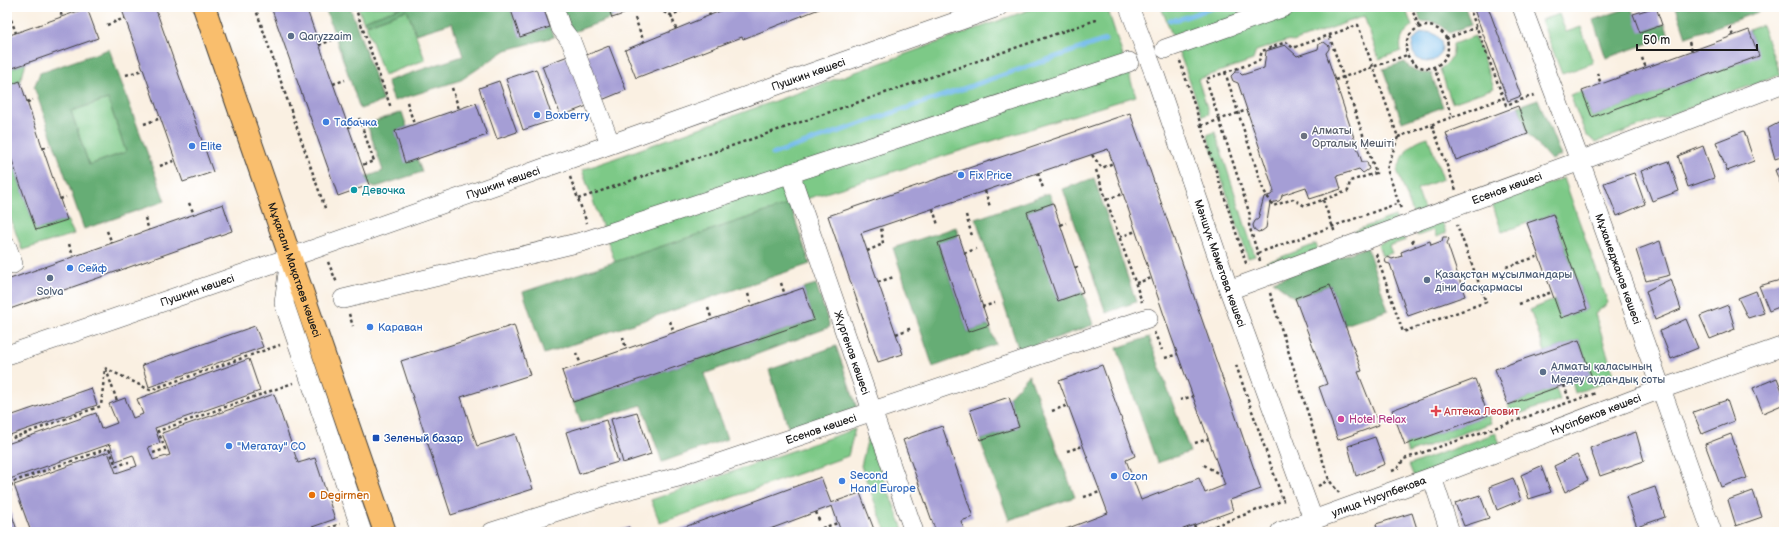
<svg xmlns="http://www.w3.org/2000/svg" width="1791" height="539" font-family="'Balsamiq Sans',sans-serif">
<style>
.green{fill:#7dc987;stroke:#4c7252}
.forest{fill:#66ad74;stroke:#416448;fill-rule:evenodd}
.water{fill:#73bbeb;stroke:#486c84}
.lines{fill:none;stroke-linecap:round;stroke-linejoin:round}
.stream{stroke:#73bbeb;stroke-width:5}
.building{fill:#a59ed5}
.minor-casing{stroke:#3d3c3a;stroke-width:20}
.major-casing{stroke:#3d3c3a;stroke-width:24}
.path{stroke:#3d3c3a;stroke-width:2.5;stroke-dasharray:3 3;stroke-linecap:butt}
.minor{stroke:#fff;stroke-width:19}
.major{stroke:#f9be6d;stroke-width:22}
.service-dot{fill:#5c6f8a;stroke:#fff;stroke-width:1.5}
.shop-dot{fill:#3f7fe0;stroke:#fff;stroke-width:1.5}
.worship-dot{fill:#6b7280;stroke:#fff;stroke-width:1.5}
.culture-dot{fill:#0f9aa8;stroke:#fff;stroke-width:1.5}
.health-dot{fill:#e0444e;stroke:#fff;stroke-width:1.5}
.hotel-dot{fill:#d1479c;stroke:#fff;stroke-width:1.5}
.transit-dot{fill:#1a4fb4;stroke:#fff;stroke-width:1.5}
.food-dot{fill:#e8710a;stroke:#fff;stroke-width:1.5}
.labels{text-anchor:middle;stroke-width:3;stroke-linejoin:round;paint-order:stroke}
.service-label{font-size:11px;fill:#4e5e75;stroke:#fff;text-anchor:start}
.street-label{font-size:11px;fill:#1c1c1c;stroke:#fff}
.shop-label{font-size:11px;fill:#366cbe;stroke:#fff;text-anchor:start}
.worship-label{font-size:11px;fill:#5b616d;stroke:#fff;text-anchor:start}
.culture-label{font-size:11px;fill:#0d838f;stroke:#fff;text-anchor:start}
.health-label{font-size:11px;fill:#be3a42;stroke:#fff;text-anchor:start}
.hotel-label{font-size:11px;fill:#b23c85;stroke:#fff;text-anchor:start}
.transit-label{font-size:11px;fill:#164399;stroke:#fff;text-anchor:start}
.food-label{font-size:11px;fill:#c56008;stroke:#fff;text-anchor:start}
</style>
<rect width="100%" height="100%" fill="#fff"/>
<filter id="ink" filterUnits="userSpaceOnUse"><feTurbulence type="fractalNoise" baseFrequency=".025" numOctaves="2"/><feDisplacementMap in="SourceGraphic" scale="8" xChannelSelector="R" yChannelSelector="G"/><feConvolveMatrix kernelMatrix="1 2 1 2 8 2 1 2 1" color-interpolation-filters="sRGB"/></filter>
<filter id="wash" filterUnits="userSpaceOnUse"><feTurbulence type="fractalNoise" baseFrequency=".012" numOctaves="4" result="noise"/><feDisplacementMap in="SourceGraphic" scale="16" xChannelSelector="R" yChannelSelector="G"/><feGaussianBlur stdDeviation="0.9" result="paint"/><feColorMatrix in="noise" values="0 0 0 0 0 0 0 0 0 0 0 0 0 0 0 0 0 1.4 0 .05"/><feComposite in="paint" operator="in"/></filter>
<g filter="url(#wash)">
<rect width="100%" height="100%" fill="#faf0e2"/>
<path class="green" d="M358,7H402L363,21Z
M1037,7H1107L1136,96L790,204L615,262L582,170Z
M1161,7H1405L1412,26C1403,33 1399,40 1401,51L1379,59L1364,16L1293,42L1289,40L1256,51L1253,60L1198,79L1209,114L1202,116L1185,68Z
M407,10L425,60L384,75L366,25Z
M1559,14L1566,32L1581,27L1593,63L1562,74L1541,20Z
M1762,25L1780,75L1596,142L1586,135L1570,95L1582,91L1592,117L1758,56L1749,30Z
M1475,36L1494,88L1452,103L1440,69C1450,62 1454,56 1453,44Z
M26,63L20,81L7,86V70Z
M108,99L126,152L89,165L71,111Z
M1215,132L1255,256L1248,258L1207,135Z
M1428,137L1443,179L1417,189L1425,212L1414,216L1397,170C1406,152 1407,143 1428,137Z
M7,146L36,230L67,220L74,234L22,250L7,208Z
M1564,178L1608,303L1595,314L1615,379L1575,393L1572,382L1591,375L1579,340L1545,352L1530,310L1554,300L1561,318L1587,309L1553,214L1502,232L1492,203Z
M1395,216L1397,222L1356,237L1354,231Z
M1442,221L1446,233L1437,237L1434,230L1417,236L1418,229Z
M1401,236L1406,240L1389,246L1392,253L1382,256L1378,244Z
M1316,244L1318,250L1267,269L1265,263Z
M1556,388L1560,400L1513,416L1508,405Z
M1488,415L1491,423L1408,453L1405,445Z
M855,429L848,456L660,523L651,500Z
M1496,433L1500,444L1414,477L1409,465Z
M868,437L904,532H886L861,466Z"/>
<path class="forest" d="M325,7H350L383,101L360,109Z
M402,7H510L520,37L550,27L554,37L506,50L461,80L394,101L387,81L463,56L452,23L416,34L407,10L366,25L363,21Z
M559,7H608L612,18L573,32Z
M1416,7H1465L1471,25L1449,33C1442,24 1432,20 1421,22Z
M1631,7L1640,32L1665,24L1669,36L1606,58L1593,20Z
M1676,7H1760L1761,11L1686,37Z
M109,49L165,201L84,229L34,87L40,73ZM108,99L126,152L89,165L71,111Z
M1405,62C1412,72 1419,74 1431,73L1443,107L1402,122L1383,69Z
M1538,99L1561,156L1551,160L1528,134L1518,106Z
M402,112L407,127L395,131L405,162L417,159L422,172L376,187L369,185L366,177L383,171L367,124Z
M1094,178L1136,302L1106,313L1063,189Z
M1049,193L1053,203L1027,212L1058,301L1083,292L1093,325L1019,351L976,219Z
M790,204L810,264L544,354L523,292Z
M956,227L959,236L938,244L968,332L989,325L996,344L933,367L893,248Z
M1367,247L1388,310L1345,325L1330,285L1295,298L1273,281Z
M816,284L830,327L704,374L727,439L662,462L642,405L581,423L573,402L814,320L803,288Z
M1149,337L1190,452L1157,463L1117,348Z
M836,346L857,408L790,432L769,370Z
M1029,375L1075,497L1009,520L980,440L1019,427L1009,397Z"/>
<path class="water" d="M1412 47a15 15 0 1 1 30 0a15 15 0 1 1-30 0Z"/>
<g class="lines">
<path class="stream" d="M1170,20L1180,19L1215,7
M773,154L1105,40"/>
</g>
<g id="blocks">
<path class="building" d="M121,7H155L213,172L183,182Z
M271,7H306L369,185L338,196Z
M510,7H543L550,27L520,37Z
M608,7H638V9L612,18Z
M730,7L732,11L742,7H824L743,39L742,37L636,78L625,50Z
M1473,7H1488L1521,96L1508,101Z
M1656,7L1662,25L1640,33L1633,14Z
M1780,7H1784V19Z
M87,8L98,38L7,70V36Z
M1749,30L1759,56L1592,117L1582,91Z
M1324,42L1329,46V49L1326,53L1362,162H1367L1369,169L1363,173L1359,169L1337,176L1341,189L1310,199L1306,187L1282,195L1281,199L1279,201L1270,203L1266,228L1262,231L1258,232L1254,229L1253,225L1255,221L1258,219L1264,197L1271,195L1274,191L1238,83L1233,81L1231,76L1235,72H1239L1242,75L1264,68L1266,51L1285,45L1297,56L1318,49L1319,44Z
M609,46L626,90L597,102L579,58Z
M568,56L587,106L561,116L542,66Z
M536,69L553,120L523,130L506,79Z
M20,81L67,220L36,230L7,146V86Z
M499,81L517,132L497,139L479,88Z
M476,103L487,135L405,163L395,131Z
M1518,106L1528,134L1456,160L1446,133Z
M1130,113L1261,489L1230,500L1233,511L1175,532H1058L1108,513L1059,381L1102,365L1135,456L1126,460L1141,500L1199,478L1205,493L1225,485L1170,333L1108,149L861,233L903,354L878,362L828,216Z
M1784,120V156L1775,159L1767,129Z
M1744,131L1754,161L1727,171L1716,142Z
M1703,146L1714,178L1688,187L1678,156Z
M1669,161L1679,191L1652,201L1641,171Z
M1784,167V193L1775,170Z
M1634,173L1645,204L1617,216L1604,183Z
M1053,203L1083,292L1058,301L1027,212Z
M223,204L232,231L7,310V280Z
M1553,214L1587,309L1561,318L1527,223Z
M959,236L989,325L968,332L938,243Z
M1443,237H1447L1449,239L1447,243L1465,296L1408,316L1390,264L1386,263L1385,259L1388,257L1392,259L1402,256L1401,252L1430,241L1431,245L1442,241Z
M1660,241L1670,275L1646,281L1636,250Z
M1671,279L1681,309L1655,320L1646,291Z
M1784,279V305L1769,311L1759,286Z
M1330,285L1362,371L1358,372L1379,425L1338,440L1319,387L1327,384L1295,298Z
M803,288L814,320L573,402L562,371Z
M1756,291L1764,313L1748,318L1738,298Z
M1728,305L1735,329L1710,339L1700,316Z
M1686,319L1698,348L1671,359L1660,331Z
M514,325L530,375L461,397L477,446L515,434L533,489L451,515L401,361Z
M255,326L263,347L149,387L142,365Z
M1579,340L1591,375L1508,405L1495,369Z
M249,359L260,391L155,428L160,443L148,447L153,460L170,455L162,433L274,394L298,463L315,458L335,519L298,532H31L14,485L108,452L116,473L137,466L133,455L116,461L110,444L7,480V444L96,413L101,429L117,423L109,404L125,398L133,418L143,414L137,399Z
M1777,378L1784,396V404L1763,413L1753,388Z
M1475,379L1488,415L1405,445L1392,410Z
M91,388L97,405L7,436V417Z
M1009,397L1019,427L980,440L970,410Z
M1727,400L1734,421L1702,434L1693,412Z
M637,412L651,454L623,463L611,419Z
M606,420L618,462L579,474L566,432Z
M942,426L973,517L961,521L965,532H936L903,440Z
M1636,432L1644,461L1600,476L1590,448Z
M1731,434L1747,478L1721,487L1705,444Z
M1375,437L1385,464L1356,476L1348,446Z
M1577,455L1588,480L1565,492L1554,466Z
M1541,466L1551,492L1529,499L1521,475Z
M821,477L831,503L860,493L875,532H841L832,506L762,532H671Z
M1513,478L1521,500L1497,510L1489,487Z
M1655,487L1665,517L1637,527L1626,497Z
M1753,491L1762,517L1736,526L1728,500Z
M1480,495L1489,518L1464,526L1455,503Z
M10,509L17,530L7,532V511Z
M1412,513L1418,532H1378L1376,524Z
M629,527L631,532H614Z"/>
</g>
</g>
<g filter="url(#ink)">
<use href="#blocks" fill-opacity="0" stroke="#3d3c3a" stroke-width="1"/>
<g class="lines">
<defs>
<g id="minor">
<path d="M554,7L561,28L571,41L610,143"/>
<path id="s1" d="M1129,7L1155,75L1229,290L1313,519"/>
<path id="s2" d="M1522,7L1580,161L1712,532"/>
<path d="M1165,49L1284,7"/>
<path id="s3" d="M790,173L914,532"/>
<path d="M7,247L13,264"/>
<path d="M290,258L284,303L362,532"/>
<path id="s4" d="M1229,290L1580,161L1784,83"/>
<path d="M343,299L585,241L1129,62"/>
<path id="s5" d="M7,355C339,243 668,123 998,7"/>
<path d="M1432,477L1450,532"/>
<path id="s6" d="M492,532L611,494L678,477L1148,318"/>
<path id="s7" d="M1280,532L1432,477L1661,389L1784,346"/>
</g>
<g id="major">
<path id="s8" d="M204,7L385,532"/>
</g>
</defs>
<use href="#minor" class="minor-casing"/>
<use href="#major" class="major-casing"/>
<path class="path" d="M59,7L62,17
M255,7L326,211
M355,7L391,108
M707,7L710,16
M1411,7L1419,27
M1469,7L1506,105L1537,94
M658,10L671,15L689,8
M9,14L16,33
M671,15L676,29
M635,18L644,42
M107,25L125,18
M1406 47a21 21 0 1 1 42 0a21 21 0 1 1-42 0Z
M1730,27L1733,36
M1446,39L1477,27
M1689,42L1692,51
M319,45L332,40
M1642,58L1646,68
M1180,61L1246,263L1249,265
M1434,67L1452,117L1503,98
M1225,72L1263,189L1273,206L1293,199L1305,206L1348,191L1350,181L1376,173L1329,35
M1597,73L1601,84
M126,75L143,70
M1335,80L1407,55
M333,84L345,80
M452,88L459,109
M27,102L33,100
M407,102L414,124
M359,118L374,161L362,165
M144,124L161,118
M1432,125L1456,190
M1201,126L1247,110
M348,127L360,123
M1398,137L1452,117
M43,148L49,146
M1092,155L1102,168L1113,163
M160,166L176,160
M1096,170L1142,302
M1038,173L1043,188
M570,177L587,223
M985,191L990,207
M60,199L66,197
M578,199L1099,19
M1107,199L1123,194
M1323,200L1335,233
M189,203L194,214
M933,209L938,225
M966,215L972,236
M145,218L149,230
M1060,225L1066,223
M107,231L112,243
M1120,237L1136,231
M1412,240L1415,246
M69,244L73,256
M867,251L883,244L881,226
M964,253L976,249
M1258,253L1399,203
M1376,254L1403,332L1486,302L1457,225
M1260,261L1249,225L1250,215L1206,79L1259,61L1262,51L1286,42L1293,48L1358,25L1398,137L1387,169L1401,209
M328,262L337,283
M1506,267L1539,256
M1075,268L1080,266
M878,282L894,277
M781,283L785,295
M1136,283L1152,278
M1270,293L1329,480L1339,493
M748,294L752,306
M1519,304L1552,292
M982,307L995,303
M708,308L712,320
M349,314L353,326
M670,321L674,333
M1154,332L1162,350
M896,334L912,328
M623,337L626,349
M576,353L581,364
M1165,358L1178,354
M1236,365L1283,500
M105,368L150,390L280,345
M106,369L117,401
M1564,385L1570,402
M1180,400L1193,396
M1052,411L1068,405
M7,440L101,406L105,368
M1195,443L1208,439
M1067,451L1083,446
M153,453L165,449L158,431L293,383
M1204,465L1221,475
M1392,471L1397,469L1404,459L1596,393
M1318,486L1329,480
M1084,497L1100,492
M9,498L12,482L109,448L116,466L129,462
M816,512L820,523
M1194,525L1197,532
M773,528L774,532
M822,528L838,523
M317,532L340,524
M992,532H993
M1198,532L1284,500"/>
<use href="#minor" class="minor"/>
<use href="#major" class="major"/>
</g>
</g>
<g class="service-dot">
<circle cx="291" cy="36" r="4"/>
<circle cx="50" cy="278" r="4"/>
<circle cx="1427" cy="280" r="4"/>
<circle cx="1543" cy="372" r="4"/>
</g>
<g class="shop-dot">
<circle cx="537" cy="115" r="4"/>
<circle cx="326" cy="122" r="4"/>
<circle cx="192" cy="146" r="4"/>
<circle cx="961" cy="175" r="4"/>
<circle cx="70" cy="268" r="4"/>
<circle cx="370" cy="327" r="4"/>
<circle cx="229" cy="446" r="4"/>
<circle cx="1114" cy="476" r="4"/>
<circle cx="842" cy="481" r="4"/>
</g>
<circle class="worship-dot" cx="1304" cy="136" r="4"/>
<circle class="culture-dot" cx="354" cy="190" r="4"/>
<path class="health-dot" d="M1434 405h4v4h4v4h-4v4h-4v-4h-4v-4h4z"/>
<circle class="hotel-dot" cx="1341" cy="419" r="4"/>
<rect class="transit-dot" x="372" y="434" width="8" height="8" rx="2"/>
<circle class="food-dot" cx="312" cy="495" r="4"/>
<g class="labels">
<g class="service-label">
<text x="299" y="40">Qaryzzaim</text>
<text x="1435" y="278">Қазақстан мұсылмандары<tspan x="1435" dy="13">діни басқармасы</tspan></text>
<text x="50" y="295" text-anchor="middle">Solva</text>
<text x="1551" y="370">Алматы қаласының<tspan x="1551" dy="13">Медеу аудандық соты</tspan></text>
</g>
<g class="street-label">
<text dy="4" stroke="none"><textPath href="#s5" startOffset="849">Пушкин көшесі</textPath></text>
<text dy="4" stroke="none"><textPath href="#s5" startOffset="525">Пушкин көшесі</textPath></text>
<text dy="4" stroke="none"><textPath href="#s4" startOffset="296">Есенов көшесі</textPath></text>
<text dy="4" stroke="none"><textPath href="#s1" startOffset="272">Мәншүк Мәметова көшесі</textPath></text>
<text dy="4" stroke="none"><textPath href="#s2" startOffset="279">Мұхамеджанов көшесі</textPath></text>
<text dy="4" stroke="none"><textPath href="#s8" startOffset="278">Мұқағали Мақатаев көшесі</textPath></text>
<text dy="4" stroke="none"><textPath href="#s5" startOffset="201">Пушкин көшесі</textPath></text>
<text dy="4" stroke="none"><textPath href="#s3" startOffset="190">Жүргенов көшесі</textPath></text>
<text dy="4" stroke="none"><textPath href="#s7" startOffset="337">Нүсіпбеков көшесі</textPath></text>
<text dy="4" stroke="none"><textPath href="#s6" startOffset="345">Есенов көшесі</textPath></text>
<text dy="4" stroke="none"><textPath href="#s7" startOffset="105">улица Нусупбекова</textPath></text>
</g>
<g class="shop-label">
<text x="545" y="119">Boxberry</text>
<text x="334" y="126">Табачка</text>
<text x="200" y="150">Elite</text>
<text x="969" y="179">Fix Price</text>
<text x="78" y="272">Сейф</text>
<text x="378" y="331">Караван</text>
<text x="237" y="450">"Мегатау" СО</text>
<text x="850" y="479">Second<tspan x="850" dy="13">Hand Europe</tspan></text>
<text x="1122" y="480">Ozon</text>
</g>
<g class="worship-label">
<text x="1312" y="134">Алматы<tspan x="1312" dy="13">Орталық Мешіті</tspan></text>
</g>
<g class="culture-label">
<text x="362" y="194">Девочка</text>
</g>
<g class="health-label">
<text x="1444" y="415">Аптека Леовит</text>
</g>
<g class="hotel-label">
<text x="1349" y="423">Hotel Relax</text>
</g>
<g class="transit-label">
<text x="384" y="442">Зеленый базар</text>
</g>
<g class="food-label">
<text x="320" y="499">Degirmen</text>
</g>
</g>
<rect width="1791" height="539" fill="none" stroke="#fff" stroke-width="24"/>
<path d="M1637 44v6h120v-6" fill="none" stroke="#1c1c1c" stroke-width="2"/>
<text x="1643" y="44" font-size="12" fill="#1c1c1c" stroke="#ffffff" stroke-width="3" paint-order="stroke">50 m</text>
</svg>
